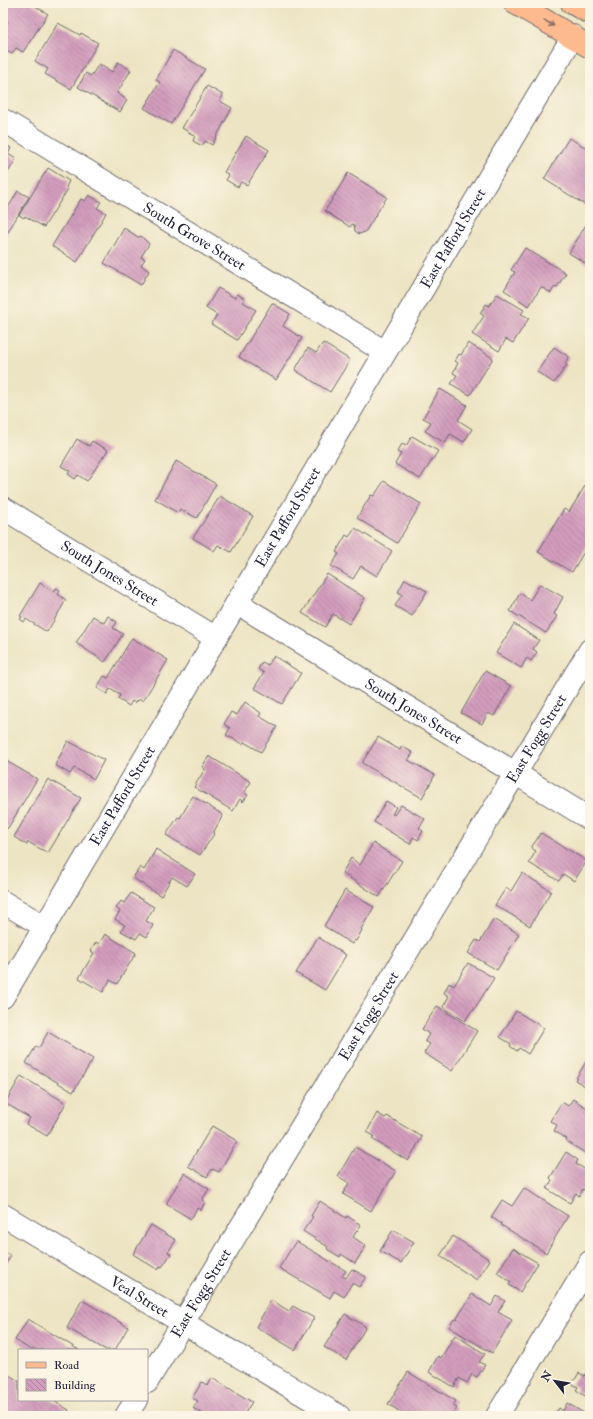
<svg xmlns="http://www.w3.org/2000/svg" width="593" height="1419" font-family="'IM FELL Double Pica',serif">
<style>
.building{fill:url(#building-back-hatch)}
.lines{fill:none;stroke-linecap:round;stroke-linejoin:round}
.minor-casing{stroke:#69666b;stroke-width:24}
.major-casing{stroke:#69666b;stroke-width:24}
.highway-casing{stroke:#69666b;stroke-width:24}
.minor{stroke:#fff;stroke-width:22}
.major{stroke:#fcba8e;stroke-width:22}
.highway{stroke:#fcba8e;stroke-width:22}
.oneway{stroke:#8f6e64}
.labels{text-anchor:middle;stroke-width:3.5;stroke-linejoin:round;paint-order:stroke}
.street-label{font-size:15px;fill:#22223b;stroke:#fcf5e5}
</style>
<defs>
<pattern id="building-back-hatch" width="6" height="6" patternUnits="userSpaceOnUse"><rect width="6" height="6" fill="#d39dbd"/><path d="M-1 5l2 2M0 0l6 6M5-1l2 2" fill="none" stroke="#ab809b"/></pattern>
</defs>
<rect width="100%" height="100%" fill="#fcf5e5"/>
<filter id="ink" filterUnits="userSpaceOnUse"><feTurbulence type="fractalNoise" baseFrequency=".025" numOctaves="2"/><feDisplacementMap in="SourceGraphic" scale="8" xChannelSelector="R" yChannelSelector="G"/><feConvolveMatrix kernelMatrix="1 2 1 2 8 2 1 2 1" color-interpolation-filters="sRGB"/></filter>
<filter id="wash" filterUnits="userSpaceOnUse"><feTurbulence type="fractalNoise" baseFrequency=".012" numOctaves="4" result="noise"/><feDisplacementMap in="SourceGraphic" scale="16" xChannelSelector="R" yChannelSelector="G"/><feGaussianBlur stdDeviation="0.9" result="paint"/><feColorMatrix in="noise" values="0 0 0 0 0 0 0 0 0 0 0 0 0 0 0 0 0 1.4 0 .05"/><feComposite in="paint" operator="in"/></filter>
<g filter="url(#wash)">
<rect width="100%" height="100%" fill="#ede4c3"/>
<g id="blocks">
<path class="building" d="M7,3H30L48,14L23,52L16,48L12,54L3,49V44L5,41L3,40V29L8,21L3,18V9Z
M58,23L80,35L81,33L98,43L71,89L45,74L48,69L35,61Z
M173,50L205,69L171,124L144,108L160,82L156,80Z
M118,62L131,70L117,93L127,100L120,112L78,87L86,73L91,76L99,64L112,72Z
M207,86L223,95L220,101L232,108L212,145L205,141L202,146L193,141L195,136L182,128Z
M246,136L269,150L247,185L241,182L238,187L226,180L229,175L224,172Z
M569,138L590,150V208L544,179Z
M3,143L11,148L8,154L16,159L3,181Z
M48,168L69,181L66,187L68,189L44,227L25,216L24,218L19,215Z
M348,173L387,197L365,232L359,234L355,231L354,225L352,224L350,227L325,211Z
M18,191L29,197L3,240V216Z
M89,195L101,202L97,208L106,213L77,262L52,246L81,199L85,201Z
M590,218V266L569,253Z
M124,228L138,237L141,236L149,244L141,257L145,259L141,265L149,271L141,285L104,263Z
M525,248L566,273L557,287L555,286L551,293L541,287L529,306L504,290L515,272L511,270Z
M218,288L235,298L238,294L245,299L243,302L256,310L237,340L211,324L217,315L206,308Z
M497,294L524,310L521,314L529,318L513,343L506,339L499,351L472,334L484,316L480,313L486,304L489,306Z
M272,303L290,314L283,326L302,338L276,380L239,357Z
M323,343L350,360L330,392L295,370L308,348L316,353Z
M468,343L493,358L470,395L451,384L457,375L453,373L458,363L455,361L459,354L461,355Z
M554,347L569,357L565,363L567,365L554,383L537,372Z
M440,389L467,405L458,420L472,429L464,442L450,434L445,443L425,431L431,422L423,418Z
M412,436L438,451L420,479L395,464L401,454L397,452L402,444L406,446Z
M77,439L89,446L92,441L108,450L87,481L78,475L75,479L68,474L70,471L61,466Z
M176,461L216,484L197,518L180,509L178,513L155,499Z
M384,481L421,504L397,543L357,518L371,495L374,496Z
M585,486L590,490V549L587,547L572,572L538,552L564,509L569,512Z
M220,496L253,516L231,552L218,545L214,551L193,538Z
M355,528L392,551L377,576L361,566L353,579L331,566L339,554L336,552L346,535L349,537Z
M327,574L365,598L349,624L333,614L325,627L302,613Z
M405,579L427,591L412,616L395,606L402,594L398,592Z
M40,583L54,592L56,588L60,590L58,594L66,600L47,632L26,619L24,622L20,619L22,617L20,616Z
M540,584L563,597L554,614L557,616L546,633L510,611L520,593L530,600Z
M93,616L104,623L108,616L117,622L113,628L123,634L105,662L76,643Z
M514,624L539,640L533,649L537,652L531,661L527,658L521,668L496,653Z
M132,638L168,660L143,701L140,699L138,701L136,700L135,703L132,701L129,706L118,699L120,695L110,689L107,694L97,688L104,676L108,678Z
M274,656L301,673L282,704L254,688L264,673L258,669L262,662L268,665Z
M485,671L511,686L494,716L488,713L482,724L461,713Z
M245,702L261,713L259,716L277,727L261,752L244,742L243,744L226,735L230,728L224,724L231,712L237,715Z
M378,737L400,750L402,746L413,753L408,760L435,775L422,798L362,763Z
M68,741L104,760L94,779L74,768L70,774L55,765Z
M209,756L251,782L244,793L248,795L243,802L240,799L233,811L194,787L205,769L202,767Z
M3,759L37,779L8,828H7L3,834Z
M48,779L81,798L48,853L28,842L27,845L14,837Z
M193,796L223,815L213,833L214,834L200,855L166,835L178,817L180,818Z
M386,801L396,807L392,814L394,815L401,805L425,819L419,828L423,831L418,840L413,837L410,844L374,822Z
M541,833L587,861L574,881L563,874L559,881L529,863L536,851L531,848Z
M373,843L402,861L379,897L342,873L351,858L360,865Z
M156,849L195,874L187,886L172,877L161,896L133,878L140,867L144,870Z
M522,873L551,891L530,926L495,905L506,888L511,891Z
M345,890L374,907L361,929L362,930L356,941L354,940L352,944L324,926Z
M131,893L154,907L146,921L153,925L147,937L140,933L136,939L121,931L125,925L115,919L120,911L116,908L121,901L124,903Z
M494,919L519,934L497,970L468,953L476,940L480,942Z
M105,934L136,953L117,984L110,980L103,992L79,978L94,953L91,951L96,942L99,944Z
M318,937L346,955L325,990L296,973Z
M468,963L494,978L473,1011L472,1010L465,1021L443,1007L449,996L444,993L449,983L454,986Z
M437,1006L477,1031L452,1071L424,1053L430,1044L425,1041L429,1034L422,1029Z
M516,1011L544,1028L528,1054L519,1048L517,1051L510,1046L511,1044L500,1037Z
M48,1032L93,1059L73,1092L26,1063L36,1046L39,1048Z
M590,1055V1089L575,1080Z
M21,1076L66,1103L47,1136L26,1124L30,1118L5,1103Z
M573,1099L590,1110V1156L566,1141L567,1139L554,1131L557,1125L550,1121L562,1102L568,1106Z
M377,1113L385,1118L387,1116L422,1137L408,1161L372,1139L374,1136L367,1132Z
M212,1126L237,1141L219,1172L212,1169L207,1177L188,1166Z
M355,1147L396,1171L371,1211L343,1194L349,1183L338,1176Z
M566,1152L578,1160L576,1164L590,1172V1178L588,1181L590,1182V1186L587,1191L583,1189L579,1196L576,1193L570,1203L547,1189L552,1180L550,1178Z
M184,1173L209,1189L202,1200L205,1202L201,1210L197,1208L191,1219L166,1204Z
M524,1188L568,1216L546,1253L501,1225L502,1224L491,1217L502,1200L512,1206Z
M320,1201L346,1218L347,1216L361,1225L353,1237L366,1246L355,1263L341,1254L340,1257L327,1249L328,1247L303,1231L313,1217L311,1216Z
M151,1225L176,1240L168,1252L171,1254L162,1267L160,1266L158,1270L133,1254Z
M393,1230L414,1242L401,1263L380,1251Z
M453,1236L490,1260L477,1280L440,1256Z
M296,1241L346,1271L342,1276L346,1278L352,1269L366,1277L359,1287L352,1283L344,1297L334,1291L330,1298L279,1268Z
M513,1248L538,1263L520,1292L509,1285L511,1282L497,1273Z
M3,1251L11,1256L3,1268Z
M472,1294L491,1306L497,1296L505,1301L498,1312L512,1320L492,1353L449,1327L454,1319L456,1320Z
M82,1300L128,1327L115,1350H106L67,1328Z
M271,1300L289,1311L293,1306L314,1318L295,1350L256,1327Z
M345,1314L366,1327L346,1360L324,1347Z
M28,1319L79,1350H31L15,1340Z
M455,1335L485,1354L479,1362L485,1365L477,1377L472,1374L467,1383L459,1378L454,1387L429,1372L438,1356L441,1358Z
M590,1367V1399L576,1390L578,1387L572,1384L579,1373L585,1376Z
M4,1372L19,1381V1400H52L69,1410L66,1416H3Z
M408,1372L456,1401L453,1406L457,1408L452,1416H407L388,1404Z
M212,1378L252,1402L243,1416H206L193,1408L198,1401L192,1398L202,1382L208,1386Z
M567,1403L589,1416H554L559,1408L563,1411Z"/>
</g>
</g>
<g filter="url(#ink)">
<use href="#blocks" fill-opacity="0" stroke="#69666b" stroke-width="1"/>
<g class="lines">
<defs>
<g id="minor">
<path id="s1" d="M3,120L385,352"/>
<path id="s2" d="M3,508L216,638"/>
<path id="s3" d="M237,603L590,819"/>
<path d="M3,902L45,927"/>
<path id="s4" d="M3,997L573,36"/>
<path id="s5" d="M3,1215L339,1416"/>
<path id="s6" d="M147,1382L590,650"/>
<path d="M126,1416L136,1400"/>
<path d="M497,1416L590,1262"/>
</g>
<path id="major" d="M515,3L590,47"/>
<path id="highway" d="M572,3L590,13"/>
</defs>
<use href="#minor" class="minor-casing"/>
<use href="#major" class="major-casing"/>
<use href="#highway" class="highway-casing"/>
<use href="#minor" class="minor"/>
<use href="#major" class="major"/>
<use href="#highway" class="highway"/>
</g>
<defs><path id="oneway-shaft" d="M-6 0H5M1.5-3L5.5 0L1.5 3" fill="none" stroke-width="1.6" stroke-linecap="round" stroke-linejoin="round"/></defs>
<use class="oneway" href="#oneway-shaft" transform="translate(549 23) rotate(30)"/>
</g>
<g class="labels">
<g class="street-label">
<text dy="5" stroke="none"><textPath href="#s1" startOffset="224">South Grove Street</textPath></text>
<text dy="5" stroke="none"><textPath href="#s4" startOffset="882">East Pafford Street</textPath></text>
<text dy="5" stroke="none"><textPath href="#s4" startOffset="558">East Pafford Street</textPath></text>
<text dy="5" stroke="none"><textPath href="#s2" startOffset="125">South Jones Street</textPath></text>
<text dy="5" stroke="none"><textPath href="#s3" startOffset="207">South Jones Street</textPath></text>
<text dy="5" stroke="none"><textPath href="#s6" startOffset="752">East Fogg Street</textPath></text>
<text dy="5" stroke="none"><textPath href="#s4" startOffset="234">East Pafford Street</textPath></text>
<text dy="5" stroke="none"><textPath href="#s6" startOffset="428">East Fogg Street</textPath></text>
<text dy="5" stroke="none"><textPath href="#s6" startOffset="104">East Fogg Street</textPath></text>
<text dy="5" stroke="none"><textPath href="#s5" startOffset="159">Veal Street</textPath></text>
</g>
</g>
<rect width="593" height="1419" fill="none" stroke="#fcf5e5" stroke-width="16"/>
<rect x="18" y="1349" width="130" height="52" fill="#fcf5e5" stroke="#a5a1a1"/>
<rect x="26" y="1362" width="20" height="6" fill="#fcba8e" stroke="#a5a1a1"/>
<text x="54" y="1369" font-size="12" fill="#22223b">Road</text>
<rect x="26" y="1379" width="20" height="12" fill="url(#building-back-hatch)" stroke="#a5a1a1"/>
<text x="54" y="1389" font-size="12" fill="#22223b">Building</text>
<g transform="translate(555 1381) rotate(301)" stroke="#fcf5e5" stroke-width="3" paint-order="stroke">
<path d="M0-3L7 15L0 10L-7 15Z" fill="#22223b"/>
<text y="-6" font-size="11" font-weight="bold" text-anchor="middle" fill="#22223b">N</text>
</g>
</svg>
